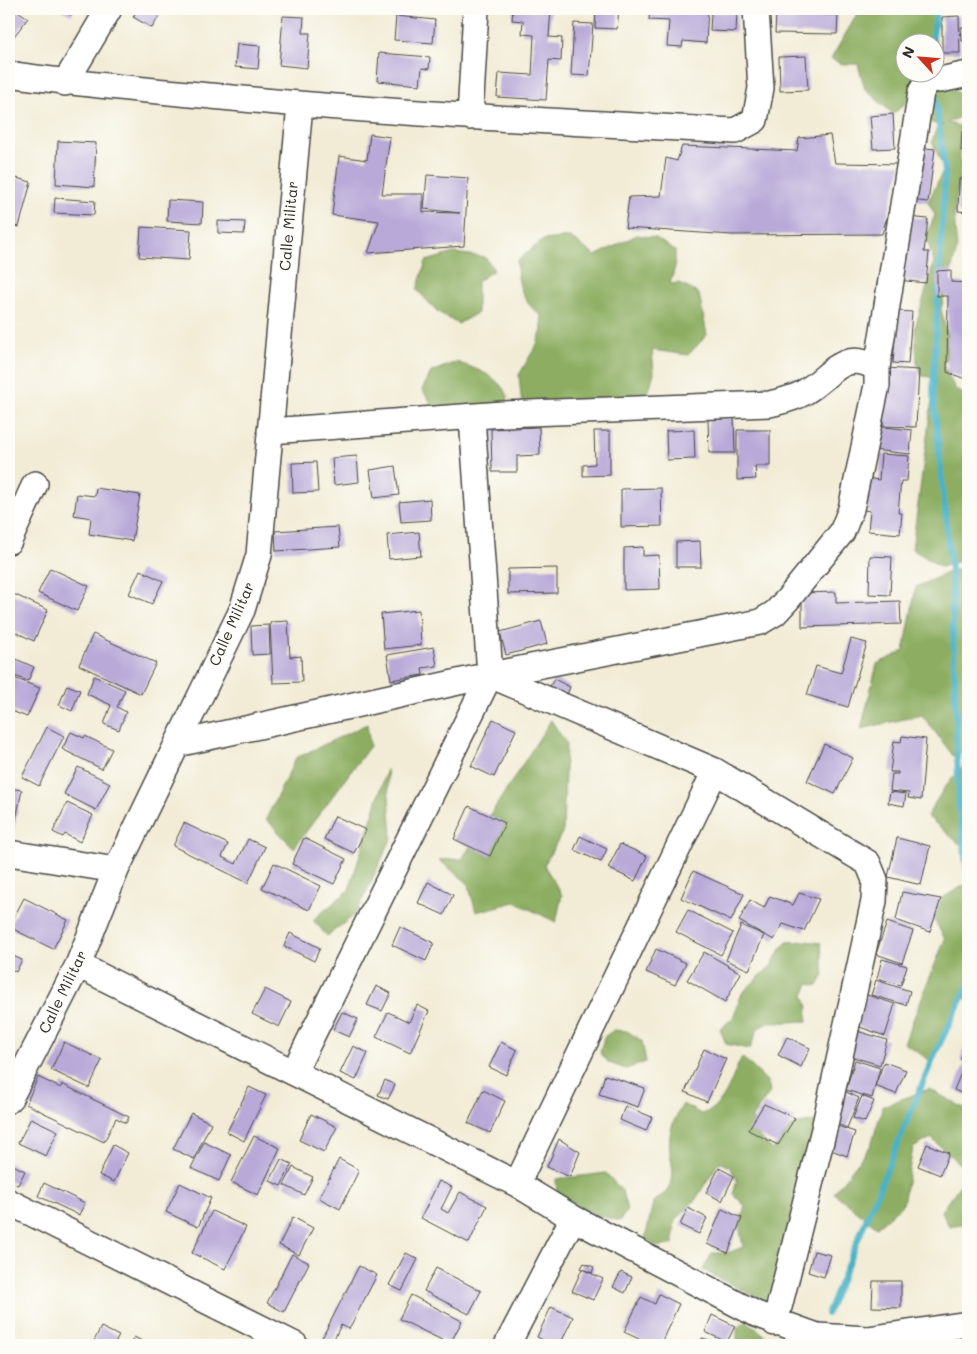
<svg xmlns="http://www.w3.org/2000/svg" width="977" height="1354" font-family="Mali,sans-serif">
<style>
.forest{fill:#8dae62;stroke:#5c6c46}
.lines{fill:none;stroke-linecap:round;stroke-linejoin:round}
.stream{stroke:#48b2c6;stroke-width:6}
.building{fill:#b8a9d8}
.street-casing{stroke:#494845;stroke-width:28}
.street{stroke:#fff;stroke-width:25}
.labels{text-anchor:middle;stroke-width:5;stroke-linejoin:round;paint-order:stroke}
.street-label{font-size:15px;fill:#2b2b2b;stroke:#fdfcf7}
</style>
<rect width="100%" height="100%" fill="#fdfcf7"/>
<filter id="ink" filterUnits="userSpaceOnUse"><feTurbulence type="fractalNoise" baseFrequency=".02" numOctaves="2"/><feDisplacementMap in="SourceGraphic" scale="10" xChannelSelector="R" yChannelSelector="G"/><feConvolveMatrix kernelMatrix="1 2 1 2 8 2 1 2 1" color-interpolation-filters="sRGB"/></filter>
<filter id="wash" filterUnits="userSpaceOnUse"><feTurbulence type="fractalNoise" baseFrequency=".0096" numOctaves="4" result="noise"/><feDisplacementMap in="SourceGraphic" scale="20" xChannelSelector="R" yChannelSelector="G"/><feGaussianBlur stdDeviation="1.12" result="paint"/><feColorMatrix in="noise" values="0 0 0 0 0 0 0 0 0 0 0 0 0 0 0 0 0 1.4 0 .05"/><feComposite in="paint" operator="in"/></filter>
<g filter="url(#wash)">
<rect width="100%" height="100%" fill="#f2ecd6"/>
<path class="forest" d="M860,9H941C929,21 938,46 938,62L935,65L934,42H904V72H934L946,86L964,96L961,116L947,123L960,126L959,149L961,162L954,214L957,249L941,309L947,334L946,360L943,365L956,390L968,396V558L941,567L912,549L933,391L931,377L922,376L917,363L915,328L934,262L926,236L935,215L928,202L944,169L932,141L936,130L944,124L939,126L928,121L923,88L893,114L865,89L858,64H842L831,59Z
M637,235L656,238L675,251V267L670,284L679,283L699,294L707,335L688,355L652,350L654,373L647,397L522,407L519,375L537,344L542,330L541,315C522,303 517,283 517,261L543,240L570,237L595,256Z
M454,253L485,257L494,270L477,281V313L458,324L438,312L417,290L426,261Z
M456,362C477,369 498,375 508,397L503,414L434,407L422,390L431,372Z
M968,567V749L954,757L922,715L861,729L877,664L904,651L916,587L951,571Z
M551,720L566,743L563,831L544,865L562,895L556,922L515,902L476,912L468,883L439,860L462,859Z
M367,724L370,746L294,848L266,819L296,758Z
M968,762V851L927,816L946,785Z
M387,769L392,837L356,914L327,936L313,920L349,890Z
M968,883V999L964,998L931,1061L904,1043L945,939L927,907Z
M806,941L821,943L824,975L818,986L809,984L804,995L808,1007L807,1021L768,1023L758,1028L750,1049L726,1044L720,1029L733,1018L742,993L772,965L778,953L787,942Z
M614,1030L627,1031L642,1041L646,1062L626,1069L609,1063L600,1053L604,1037Z
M742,1057L768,1082L770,1092L752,1118L753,1131L773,1150L793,1125L816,1121L770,1304L703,1270L712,1253H728L743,1247L739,1225L745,1206L733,1194L737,1180L730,1167L719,1162L696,1199L675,1221L673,1244L659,1247L645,1240L653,1202C687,1180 666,1164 670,1136C671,1125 677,1114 683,1104L701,1114C727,1107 730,1079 742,1057Z
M929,1089L968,1110V1172L931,1138L913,1148L903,1204L877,1227L834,1193L871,1145L883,1106Z
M606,1173L622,1191L627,1210L620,1221L594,1214L557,1195L556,1179Z
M968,1174V1223L949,1226L941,1211Z
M748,1322L777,1345H737V1329L741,1324Z"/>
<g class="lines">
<path class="stream" d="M932,42L937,9
M934,87L945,172L939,278
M938,288L933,391L951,571L959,809L968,880
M827,1314L934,1056L968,985"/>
</g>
<g id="blocks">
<path class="building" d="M9,9H15L28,18L9,43Z
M60,9H75L71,15Z
M138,9H163L152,28L133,17Z
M513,9H551L549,37L562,38L561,61L549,60L546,100L497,97L499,73L532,75L534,35L522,34L523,21L512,20Z
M596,9H619L617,29L595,28Z
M650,9H670L669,12L685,13V9H708L706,43L683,41L682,47L667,46L669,21L649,20Z
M711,12L737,13L736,32L710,31Z
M776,13L838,15L837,34L775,33Z
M283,16L304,17L303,33H310L307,68L279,65Z
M396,16L435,20L433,43L394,40Z
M959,16L960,53H942V17Z
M574,23L593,24L589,76L571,75Z
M961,27H968V41H962Z
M237,44L260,46L258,69L235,67Z
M379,53L430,57L429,69L422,68L420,85L377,81Z
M806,56L808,90L780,91L779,57Z
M893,114L895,148L873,149L870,116Z
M962,132L968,133V151H961Z
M370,134L390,137L382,194H423V212L460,213L424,209L427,175L468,178L464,246L368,253L379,221L332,215L339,156L367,160Z
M830,135L835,163L902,164L882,234L732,235L625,228L629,197L661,196L666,158L677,161L682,146L797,151L799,138Z
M58,141L96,143L94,187L56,184Z
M916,147L935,149L928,202L910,200Z
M9,176L31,182L19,227L9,225Z
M959,179H968V212L958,211Z
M55,198L95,201L94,215L54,213Z
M168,200L203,202L202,223L167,221Z
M908,217L928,219L924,252H929L926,283L898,280Z
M218,221L245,222L244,234L218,233Z
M141,227L191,230L189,260L139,257Z
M951,270V282L968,283V380L947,372L948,296H937V271Z
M897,311L912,312L908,364L893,363Z
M886,368L919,370L916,427L883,426Z
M734,418L735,453H709L708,419Z
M875,426L912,430L910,454L872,450Z
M539,427L540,455L517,456V472H492L491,429Z
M694,430L695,459L667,460L666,431Z
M737,430H770V466H755L756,479L737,480Z
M594,431H610V475L583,476V465L595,464Z
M881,454L909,456L907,481H901L898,513H902L900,534L868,531L870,511L864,510L867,478L879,480Z
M357,456L359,482L334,485L332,458Z
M316,462L318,492L293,493L292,463Z
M395,466L399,495L374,498L370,470Z
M96,488L140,495L132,541L89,534L91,518L74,515L77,494L95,496Z
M661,488L662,526L621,527V489Z
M430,499L431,520L401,522L399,502Z
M338,527L340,547L276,551L275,531Z
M419,532L421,556L389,559L387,535Z
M700,541L701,567H676V542Z
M643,547V556L659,555L660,589L624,590V548Z
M870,556L892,557L890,595L869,594Z
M50,568L89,586L77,611L38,593Z
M557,568V593L508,594V569Z
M140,570L163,581L152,604L129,594Z
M9,592L48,610L34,641L9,629Z
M836,592V603L900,601L901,624L802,627V593Z
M419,610L421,645L384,649L381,614Z
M288,621L290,657L301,656L302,682L273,683L270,622Z
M541,621L547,644L506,655L500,632Z
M269,625L270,654L252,655L251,626Z
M93,634L156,663L141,694L79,665Z
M851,639L867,643L848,707L807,695L816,666L841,673Z
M434,647L437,666L422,668L423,675L391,680L387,655Z
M9,656L34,667L28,681L9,674Z
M9,676L40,688L27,717L9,710Z
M94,676L125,690L117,707L126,712L119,730L104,724L111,705L87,694Z
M554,679L570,687L566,697L549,688Z
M67,685L80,690L72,711L59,705Z
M493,719L516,730L494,777L471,766Z
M47,727L64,736L39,786L22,777Z
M71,732L84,738L85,736L112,749L102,769L62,749Z
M902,736L926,739L921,800L908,798L909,793L890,791L892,774H898V772H890L894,741L901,742Z
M824,744L853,758L835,794L807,781Z
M78,767L110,783L96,810L64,794Z
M9,788L22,790L14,829L9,828Z
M890,792L906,794L904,806L888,803Z
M67,803L93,815L80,842L65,834L63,837L53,832Z
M469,806L505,823L490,856L454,839Z
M335,816L366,830L354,853L324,839Z
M184,823L228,844L222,857L236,864L248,839L265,847L248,883L173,846Z
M580,836L607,849L601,862L574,850Z
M304,838L346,859L334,884L292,864Z
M897,838L930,846L921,885L888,877Z
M620,844L647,856L635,881L608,868Z
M274,863L321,886L309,910L262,888Z
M693,871L744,894L731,921L681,898Z
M428,882L453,895L444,915L418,903Z
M902,892L941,899L930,932L896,920Z
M799,893L819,899L804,931L783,924L774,940L739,921L750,900L764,908L770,896L793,905Z
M24,898L68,920L53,949L9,927Z
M688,910L733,933L721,955L676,932Z
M887,922L913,931L902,963L876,954Z
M741,925L764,935L749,970L726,960Z
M400,927L434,943L426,961L392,945Z
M290,933L320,948L314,961L284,946Z
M656,949L686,963L675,985L646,972Z
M704,952L741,973L725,1002L687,980Z
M9,954L22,960L16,972L9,968Z
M882,959L907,966L901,985L877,978Z
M876,980L910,991L906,1005L871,995Z
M376,986L391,993L382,1011L367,1005Z
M265,989L291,1002L279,1027L252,1014Z
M867,995L895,1004L885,1036L857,1026Z
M417,1005L429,1011L410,1053L376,1037L388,1012L409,1022Z
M342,1012L358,1019L349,1037L333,1030Z
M854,1030L887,1040L880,1065L846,1055Z
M787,1037L810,1048L801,1067L778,1055Z
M968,1037V1063L960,1060Z
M64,1042L102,1060L89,1088L51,1070Z
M501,1042L517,1050L506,1075L489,1067Z
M353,1046L368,1053L356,1080L340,1073Z
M704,1049L726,1059L707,1102L685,1092Z
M855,1060L880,1068L872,1098L846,1090Z
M884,1062L906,1070L896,1094L875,1086Z
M965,1063L968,1065V1096L954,1090Z
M605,1075L645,1088L638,1107L599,1094Z
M38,1077L61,1088L62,1084L129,1117L126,1123L116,1118L104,1142L26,1104Z
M385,1080L395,1085L388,1099L378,1095Z
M249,1087L266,1095L244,1141L227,1132Z
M483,1090L505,1101L490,1133L468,1123Z
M842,1090L859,1098L847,1128L829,1121Z
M862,1096L874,1101L865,1122L853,1118Z
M764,1104L795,1118L778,1145L748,1130Z
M625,1106L652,1117L646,1131L620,1120Z
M191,1113L211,1123L194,1159L173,1149Z
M311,1114L337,1127L324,1152L299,1140Z
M31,1118L58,1131L46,1156L18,1143Z
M831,1124L855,1132L847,1156L831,1150L834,1140L826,1137Z
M254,1136L280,1148L258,1195L231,1182Z
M559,1139L580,1152L570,1177L547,1167Z
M204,1142L231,1155L219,1181L191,1168Z
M927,1144L949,1153L940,1175L918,1166Z
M113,1145L128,1153L114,1182L99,1175Z
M281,1159L292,1164L281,1186L270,1181Z
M339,1159L359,1170L340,1209L319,1198Z
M9,1163L25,1171L18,1185L9,1181Z
M293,1167L313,1177L304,1195L284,1185Z
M719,1168L734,1176L722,1201L706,1193Z
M439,1181L452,1187L441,1209L448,1213L460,1192L487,1206L469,1243L421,1218Z
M44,1183L85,1203L79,1215L38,1196Z
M180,1183L211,1198L198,1227L166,1212Z
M688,1208L707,1218L699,1234L680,1225Z
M722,1209L742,1218L728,1253L707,1244Z
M212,1211L246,1227L225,1269L192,1253Z
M293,1217L313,1228L299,1255L279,1245Z
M814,1251L831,1255L824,1277L808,1272Z
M406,1253L418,1259L402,1291L389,1285Z
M292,1254L309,1263L284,1312L267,1303Z
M584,1263L594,1267L592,1273L581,1268Z
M359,1266L377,1275L349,1329L341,1325L332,1343L322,1338Z
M436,1268L481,1291L469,1314L424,1291Z
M582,1269L603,1279L593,1300L572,1291Z
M621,1272L632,1277L625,1293L613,1287Z
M873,1281H901V1308L872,1307Z
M659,1294L679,1304L660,1345H652L624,1332L641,1297L655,1304Z
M411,1295L462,1321L450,1344L399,1319Z
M551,1307L573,1317L560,1345H554L537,1337Z
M712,1315L735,1326L727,1342L705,1332Z
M101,1327L119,1336L114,1345H103L94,1341Z
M134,1337L150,1345H130Z
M702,1338L724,1345H700Z"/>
</g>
</g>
<g filter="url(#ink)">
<use href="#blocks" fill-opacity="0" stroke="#494845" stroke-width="1"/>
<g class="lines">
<defs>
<path id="street" d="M9,74C76,84 144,90 211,96C386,113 560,122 735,131L755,120L761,88L756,9
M940,80L968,74
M65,83L109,9
M470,117L476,9
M877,368L921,92L927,82
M9,541L35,484
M490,675L715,771L868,863L875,880L874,901L824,1129L775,1323
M177,744L490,675L760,622L775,613L788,599L842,532L851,509L877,385V368C841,348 832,377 803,393C793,399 781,401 770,404L503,414L270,431
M9,853L116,870
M78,965L517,1184L573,1218L756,1314L817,1336L868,1339L968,1324
M294,1072L490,675L472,418
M9,1100L78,965L116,870L242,610L259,555L300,105
M517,1184L715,771
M9,1202L295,1345
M507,1345L573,1218"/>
</defs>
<use href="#street" class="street-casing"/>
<use href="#street" class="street"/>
</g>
</g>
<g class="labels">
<g class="street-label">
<text transform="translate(289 226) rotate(-85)" y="5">Calle Militar</text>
<text transform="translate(232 624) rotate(-66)" y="5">Calle Militar</text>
<text transform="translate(63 992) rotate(-64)" y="5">Calle Militar</text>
</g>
</g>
<rect width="977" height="1354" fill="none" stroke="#fdfcf7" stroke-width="30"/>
<g transform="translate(920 58) rotate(296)"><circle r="24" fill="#fdfcf7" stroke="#a9a8a5"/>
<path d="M0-4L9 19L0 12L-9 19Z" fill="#c8321e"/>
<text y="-8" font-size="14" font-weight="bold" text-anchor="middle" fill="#2b2b2b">N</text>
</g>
</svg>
